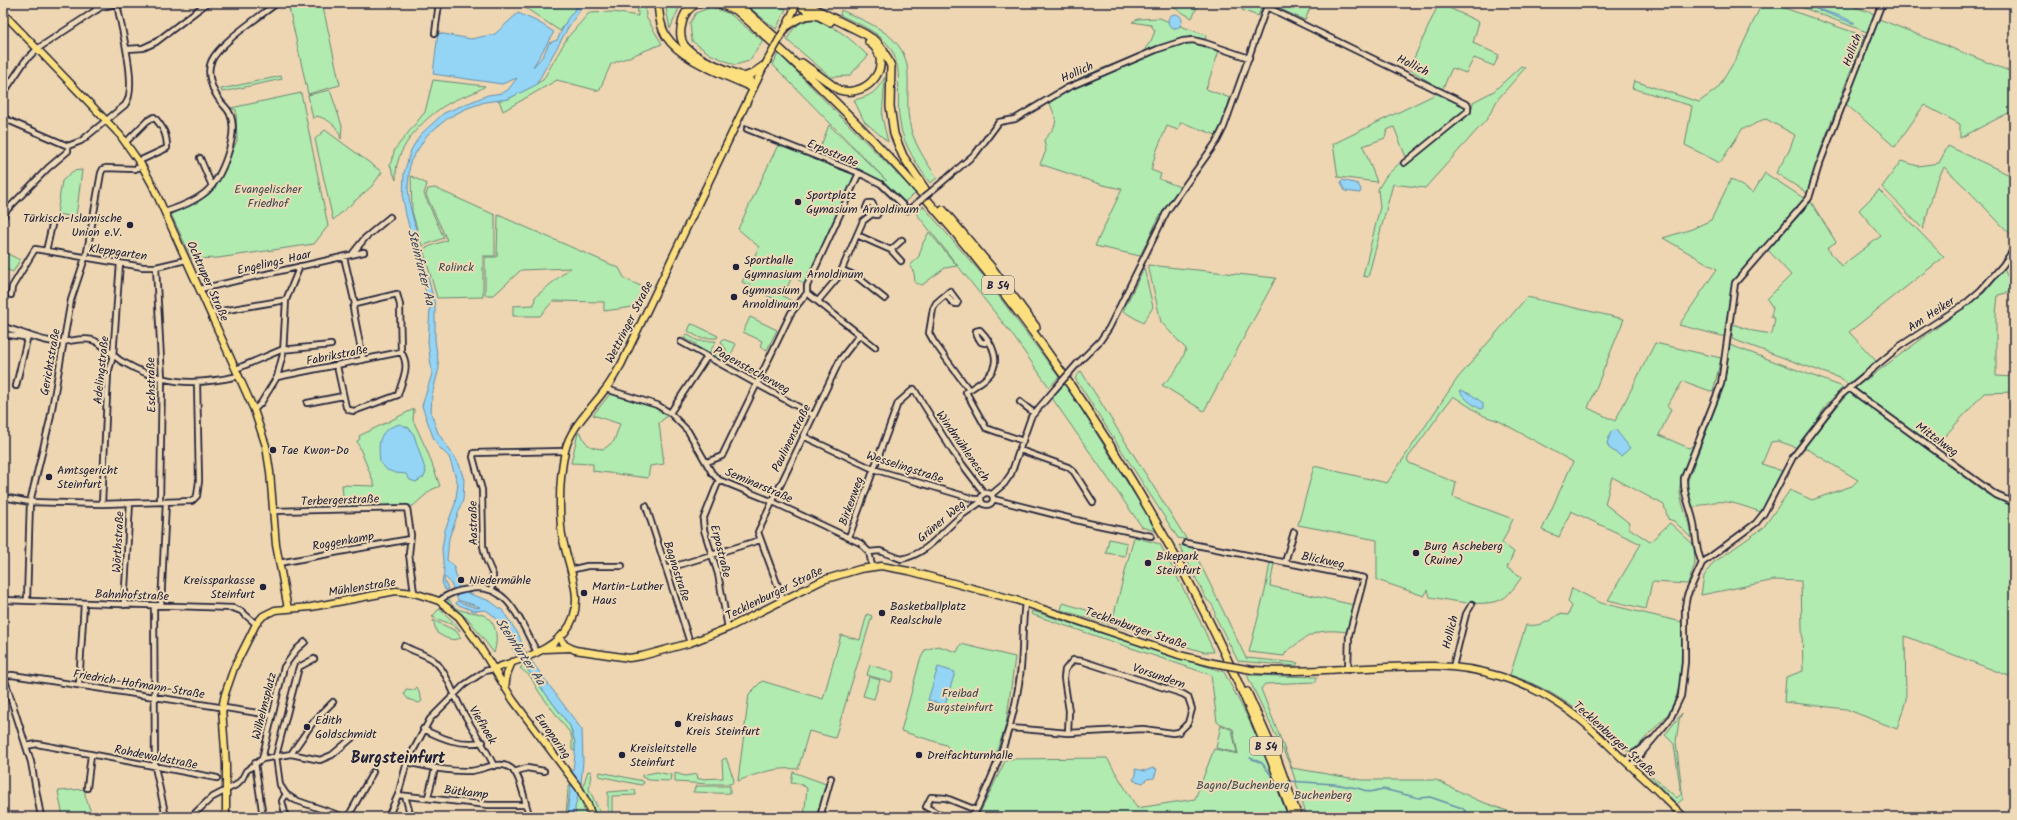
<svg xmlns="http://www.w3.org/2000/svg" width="2017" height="820" font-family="Kalam,sans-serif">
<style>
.green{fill:#b1ebaf;stroke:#6a8675}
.water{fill:#94d5f6;stroke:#668dab}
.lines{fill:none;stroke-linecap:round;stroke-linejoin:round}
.stream{stroke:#668dab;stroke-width:1.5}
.minor-casing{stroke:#22223b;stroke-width:8}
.major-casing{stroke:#22223b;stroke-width:9}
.highway-casing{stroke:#22223b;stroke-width:10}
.minor{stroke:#efdab8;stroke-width:4.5}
.major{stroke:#fce080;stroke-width:6}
.highway{stroke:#fce080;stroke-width:7}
.minor-bridge-casing{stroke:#22223b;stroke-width:8;stroke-linecap:butt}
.major-bridge-casing{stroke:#22223b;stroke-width:9;stroke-linecap:butt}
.minor-bridge{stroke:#efdab8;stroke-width:4.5}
.major-bridge{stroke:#fce080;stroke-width:6}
.poi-dot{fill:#22223b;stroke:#efdab8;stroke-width:1.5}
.labels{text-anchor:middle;stroke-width:4;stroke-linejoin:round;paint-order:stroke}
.shield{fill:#efdab8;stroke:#605960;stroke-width:1}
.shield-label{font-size:11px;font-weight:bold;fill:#22223b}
.street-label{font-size:12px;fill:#22223b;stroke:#efdab8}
.park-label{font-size:12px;fill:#3f4a52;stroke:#efdab8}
.poi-label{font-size:12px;fill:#22223b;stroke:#efdab8;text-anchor:start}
.water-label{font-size:13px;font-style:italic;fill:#394660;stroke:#efdab8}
.district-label{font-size:16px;font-weight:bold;fill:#22223b;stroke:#efdab8}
</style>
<rect width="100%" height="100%" fill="#edd6b1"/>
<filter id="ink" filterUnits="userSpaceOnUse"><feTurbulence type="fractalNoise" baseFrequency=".025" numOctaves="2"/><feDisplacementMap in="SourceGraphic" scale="8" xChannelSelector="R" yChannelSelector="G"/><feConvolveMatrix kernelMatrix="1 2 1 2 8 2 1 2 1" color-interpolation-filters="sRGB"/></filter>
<g filter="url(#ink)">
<path class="green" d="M288,3H327L323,7L340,85L308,94Z
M518,3H580L560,31Z
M637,3H645L646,17L662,44L611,64L599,91L557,80L503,111L499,100L508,99L543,80L567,38L589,13L613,12L638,16Z
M665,3H681L670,29Z
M744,3H772L786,9L776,29Z
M1172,3H1199L1192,18L1171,6Z
M1244,3H1263L1258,16L1242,10Z
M1272,3H1312L1305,20L1271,5Z
M1439,3L1479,22L1473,43L1499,55L1494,66L1474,58L1466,73L1452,68L1442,90L1409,69Z
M1762,3H1770L1864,36L1821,149L1807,193L1776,173L1789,151L1795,135L1766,119C1756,121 1752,128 1743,128L1720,163L1685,145L1692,106L1632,88L1634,81L1699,102L1718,88L1737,57Z
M1803,3H1845L1874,14L1867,32L1801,7Z
M711,7L730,14L763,41L749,61L735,65L710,54L692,41L690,23L696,13Z
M841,10C866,22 901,33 907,65C910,83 906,102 909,120C912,141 925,160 937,178L930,183C918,166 903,145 900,123C895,98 905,68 889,46C878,31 856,23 840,15Z
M809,18C833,23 851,39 868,56L849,76L831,77L787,40C792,29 798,23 809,18Z
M1160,18L1169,22L1170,25L1175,28L1180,26L1206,35L1204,48L1219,51L1206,89L1230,98L1224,119L1216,135L1181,122L1178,130L1167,126L1156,152L1151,170L1161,174L1159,179L1180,187L1159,217L1140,256L1095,246L1122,189L1103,185L1040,164L1046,151L1044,140C1060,122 1057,122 1049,101L1087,82L1078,78L1142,53L1151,41L1155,31L1151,25L1132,22L1138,19Z
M1879,19L2014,73V110L1960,138V124L1924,105L1895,147L1846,104Z
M778,53L916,193L903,203L878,179L818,153L829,125L887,181L773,65Z
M1521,66L1525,68L1498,99L1487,119L1425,188L1393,184L1368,277L1363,276L1380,207L1378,189L1386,176L1406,157L1394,127L1387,130L1385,138L1363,146L1377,182L1338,177L1333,144L1440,92L1467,106L1466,111L1446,128C1457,127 1473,115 1473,102L1494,91Z
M281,76L282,79L222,92L221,89Z
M885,77L882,117L888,142L864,121L854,100C872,96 876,92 885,77Z
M433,80L485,86C475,94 462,96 451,102C430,113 405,137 398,161C396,166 396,174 396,180L390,165L395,149L425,112Z
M330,90L342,126L341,139C338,126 330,120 317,116L313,119L308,95Z
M301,93L328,226L314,244L218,258L192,259L171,214L198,202L216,186L237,141L236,110L231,108Z
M325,130L382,172L372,186L333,220L315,139Z
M778,145L857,175L806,286L793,275L783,296L795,303L793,307L750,288L751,286L742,282L759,247L738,229Z
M1948,146L2014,177V238L1967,189L1944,167L1936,183L1923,229L1882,187L1901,161L1918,166L1939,163Z
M82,170L76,217L57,214L62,181L73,171Z
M1765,173L1805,199L1734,280L1726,337L1679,325L1717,269L1663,238L1692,229L1711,220L1731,179L1753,193Z
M411,176L427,184L424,194L444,238L422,246L412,211Z
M435,188L495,215V256H483V297L437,298L423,249L447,240L426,195L428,189Z
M1879,190L1944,257L1849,332L1876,361L1848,384L1839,378L1732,339L1733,324L1753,331L1772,334L1775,319L1771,316L1773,308L1767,299L1791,275L1768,250L1811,202L1836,242L1827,248L1841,266L1881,236L1859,210Z
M923,206L986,279L1059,377L1049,387L1011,333L916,213Z
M498,215L619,268L625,279L643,287L633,307L604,311V302L553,301L540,316H513V306L534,305L535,297L570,268L521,270L494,295H485V257H497Z
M929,232L957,266L945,268L922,285L915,283L914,273L910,266L919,256L923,243Z
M6,253L20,260L13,272L3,268V258Z
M1148,265L1276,278L1204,411L1162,385C1174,375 1181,364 1186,349L1161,322Z
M1144,268L1153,307L1143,323L1123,311Z
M2004,269L2014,291L1998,295L1996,314V376L2014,377V392L1984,393L1935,447L1855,388L1984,293Z
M1527,297L1624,319L1588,408L1615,421L1655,343L1721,358L1713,392L1683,381L1667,406L1671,409L1659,435L1689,448L1695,444C1689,461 1676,480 1681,498C1684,512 1690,523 1691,538L1674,521L1668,519L1664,505L1612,477L1605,504L1629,523V528L1650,542L1670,523L1694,545L1695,564L1688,584L1652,582L1646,609L1608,600L1641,544L1571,511L1559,537L1542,530L1573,462L1499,421L1484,416L1453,396L1407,459L1409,463L1456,483L1453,497L1513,519L1502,543L1514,552L1507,568L1522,577C1517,583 1511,593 1504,598C1487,609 1449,600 1430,597L1428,590L1424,596L1377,580V540L1298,525L1314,466L1387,483L1457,379Z
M750,317L777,330L767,350L760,346L762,341L743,332Z
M691,324L695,325L718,336L717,338H700L688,331Z
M686,334L698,341H716L708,355L696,348V344L684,338Z
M723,339L736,344L728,361L726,349L721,342Z
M720,344L724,351V363L716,359L715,355Z
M1730,345L1843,387L1828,403L1798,448L1778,441L1771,442L1762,464L1782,471L1761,512C1733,503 1722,496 1693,508L1687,491L1688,480L1724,385Z
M1081,371L1187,540L1178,538L1075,378Z
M1065,383L1158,532L1142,527L1052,398Z
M1850,391L1986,493L2014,507V678L1905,636L1906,700L1897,729L1846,709L1784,702L1786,677L1803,671L1801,581L1775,580L1701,595L1704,576L1713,563L1763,528L1790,490L1812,500L1852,486L1858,480L1804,447Z
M610,394L654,407L667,416L659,423L664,464L650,466L648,478L593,471V464L571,463L578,433H581C586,446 590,448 604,449L614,441L620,424L593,415Z
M414,409L413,420L428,453L440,486L431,490L413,506L347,508L344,505L342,485L375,486L357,441L360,439L359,436Z
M1134,537L1160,544L1201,623L1214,652H1204L1061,610L1063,603L1113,618Z
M1109,539L1127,543L1125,556L1106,553Z
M1179,545L1192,547L1246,658L1298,663L1296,666L1238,661L1215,616C1215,609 1213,604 1207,600Z
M1270,563H1274L1270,586L1354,605L1347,632C1316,628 1310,634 1286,652L1284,656L1249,652L1265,591Z
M1572,588L1601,603L1682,622L1681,679L1676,698L1668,714L1635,749L1627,751C1591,720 1556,689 1510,675L1526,625C1539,627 1549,622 1559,614L1568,615L1572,606L1568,602Z
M448,598C450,600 451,604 453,606C461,613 474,611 483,615C498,622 498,640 494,653L470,621L448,603Z
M439,609C444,613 458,625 460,631L451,624L432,617Z
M1032,611L1224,672L1261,743L1290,817H978L1006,759L1107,758L1137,808L1195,799L1214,749L1238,754L1233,729L1217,722L1211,675L1031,614Z
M867,614L872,616L835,738L809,731L798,769C776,767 758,773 738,781L749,694L762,681L823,699L841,635L860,640Z
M433,620L456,631L461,638C451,642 446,638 437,633Z
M961,644L1015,657L1006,725L993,762L952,752L946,745L901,731L920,660L925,650L938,646L957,652Z
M524,665L570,726L575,742V751L572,750V738L570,733L539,692L530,676L520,668Z
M870,665L894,672L891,682L867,675Z
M1247,675L1317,677L1316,682L1265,684L1261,689L1292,768L1362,780H1436L1477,800L1524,817H1307L1291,767Z
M869,677L880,680L874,699L863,696Z
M417,687L422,701L419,703L408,699L404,694L406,689L414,690Z
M1682,713L1679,720L1676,742L1683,799L1677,804L1639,765L1644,766L1643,768L1677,798L1681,794L1674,744L1665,735Z
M1221,725L1232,730L1237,753L1216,748Z
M726,758L734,780L731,784H709L675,782V773L685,776L697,774L698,779L723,778L722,760Z
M588,771L591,772L589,789L602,817H596L591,801L583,786Z
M600,772L643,781L644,783L641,785L599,776Z
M657,772L671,775L670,781L649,780L642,777V775Z
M793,772L826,784L816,817H804L807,788L800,784L791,783Z
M571,783L581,799L586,817H566L568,789Z
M696,786H730V793C726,794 700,792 693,792Z
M85,789V795L92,816L63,817L58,791Z
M635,790L636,795L612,796V817H608V792Z"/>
<path class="water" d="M580,3H585L569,26L536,85L508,99L485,102L465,109L448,118L427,135L410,162L408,188L410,206L435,305V340L439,368L432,395L431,413L438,433L459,464L464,480L463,500L449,538L447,560L454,566L458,585L467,593L490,601L502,610L519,635L523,648L535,666L582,730L583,761L581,784L575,808L576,817H568V805L575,755V742L570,726L515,653L495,617L486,610L474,611L456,604L457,601L476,608L480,607L458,600L450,582L445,577L444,580L448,589L445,590L442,582L444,573L442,549L445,530L455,504L458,484L449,457L438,446L433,437L422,406L432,374L428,342L430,307L406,215L403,199L404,173L411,150L420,135L444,113L488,95L502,93L508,90L517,78L502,84L433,74L438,33L471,39L495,34L518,13L538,22L554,32L533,67L543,56L549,43L557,40L568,18Z
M1806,5L1843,17L1855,23H1852Z
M1168 21a7 7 0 1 1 14 0a7 7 0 1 1-14 0Z
M1342,180L1358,184L1361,189L1360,193L1345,191L1341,183Z
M1461,390L1472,395L1483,403V408L1481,409C1474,406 1463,398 1460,391Z
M400,424L409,428L414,435L426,472L424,477L416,482L410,480L406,474L396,473L387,470L380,462C378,441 378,430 400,424Z
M1616,430L1630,448L1621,456L1609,448L1607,443L1611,432Z
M938,667L955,672L945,705L928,700Z
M1153,768L1157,769L1154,778L1147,779L1143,783L1133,780L1136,775L1135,769L1145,771Z"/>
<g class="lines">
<path class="stream" d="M1250,758L1262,763L1274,779
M1288,781L1334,784L1357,788L1370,792L1383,789L1419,798L1430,797L1462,808L1472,817"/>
<defs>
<path id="minor" d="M93,3L97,10
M1267,7L1468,105V111L1404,163
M435,33L439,3
M127,49L143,48L156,42L207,3
M3,94L25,61L37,49L101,7L117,4
M3,118L68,146L81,141L125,105C139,88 120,25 117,3
M747,129L859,173L807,286V293
M126,142L147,121L154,117C163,127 167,134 167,148L139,161
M200,158L212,186
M859,173L881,184L908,210L912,207
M940,184L976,153L999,122L1015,119L1067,88L1158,49L1183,41L1193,40L1205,43L1249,58
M165,212C179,207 194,202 206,192C222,178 239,134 230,114C228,109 224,106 221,102C213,92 206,75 211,62C219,43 259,17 277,3
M3,219L5,212L48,168L68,151V146
M857,235L891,250L901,261
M891,250L902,240
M46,251L52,225
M353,253L365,238L390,217
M344,257L355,304L353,308L363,360
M156,267L162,378L160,502
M842,270L856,276L885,299
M200,289L364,252
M11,295L12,287L35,249L143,267H156L186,260
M946,295L953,303L957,304L958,302L950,291L936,303L933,309L929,333L934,342L969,390L966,392L986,428L1023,441
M818,301L839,276L863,221L872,214L877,215L878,213L872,203H868L866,208L872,214
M210,313L286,300
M3,327C20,331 38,341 56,342C68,343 79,337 92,340C100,341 113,356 121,361C162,385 193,386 239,376
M3,334L24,337L28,335
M681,342L813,415
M1077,364L1100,341L1109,328L1167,211L1217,141L1224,127L1268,3
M337,366L346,407L349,410L354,411L398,395C402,380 411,366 401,352L400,305L397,294L355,304
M236,369L281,350L331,345
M277,377L401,352
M16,386L28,335
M1849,388L1996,495L2014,503
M606,389L657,405L670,413L688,431L712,473L719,480L771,501L860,543L869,552L872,566
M969,390C975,386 982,382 987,377C1003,363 992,342 980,330L976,331L977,336L981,342L985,343L988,340
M1020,402L1034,413
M307,403L343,396
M254,410L261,403L277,377L283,354L286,300L300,266
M670,413L707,357
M803,436L873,469L974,499H980
M1020,450L1068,467L1074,472L1093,502
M707,462L722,456L791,313L807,293L875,347
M719,480L703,520L704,530L718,574L728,628
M981 499a6 6 0 1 1 12 0a6 6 0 1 1-12 0Z
M992,494L1004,484L1011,474L1031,417L1055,389
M3,497L30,502L102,504L192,501L197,496L199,481L197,383
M993,499L1088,523L1151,536
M102,504L108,373L113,356L120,263
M646,506L690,643
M273,511L407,508L411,535L409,554L414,593
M849,537L898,403L914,389L953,452L984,493
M1186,543L1364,578L1349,635L1348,670
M869,552L880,551L901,559C928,554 941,532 961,516C967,511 974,507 981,502
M1285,562L1294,532
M279,563L410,539
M1702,563C1696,550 1696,538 1694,524C1691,507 1683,496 1684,478L1721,384L1735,283L1809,198L1818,168L1880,8L1883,3
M666,569L760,540
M570,570L587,566H622
M492,589L493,575L486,559L483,546L482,490L473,457L474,453L565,451
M3,600L233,608L241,611L256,624
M27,600L30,502L50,420L71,300L87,252L101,173L103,169L106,168L135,169L142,166
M783,600L758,532L840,360L860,334
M439,601C448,593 457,591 469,589C509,581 521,624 537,652
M124,605L130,503
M154,606L155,767L166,817
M161,606L166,502
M404,646C413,651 424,654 432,659C447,670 453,695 462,710C472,729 485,746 494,766
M314,659L299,667L276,756L280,785L286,794L295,800L344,817
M1453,667L1466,614L1472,604
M3,674L31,762L41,817
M4,676L12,675L32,678L271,715
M79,685L84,603
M1010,728L1068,733L1069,711L1064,678L1065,670L1073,660L1082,661L1183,694L1188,697L1192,709L1188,723L1179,732L1173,733L1143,729L1068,733
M423,729C443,739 460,746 483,742
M26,746L37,744L217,778
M291,754L314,721L333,702
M262,759L284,667L297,649L305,642
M1625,761L1649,742
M407,762C429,767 449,772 471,771C486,769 502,758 514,771C522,780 525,805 530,817
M255,763L263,817
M1631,766L1670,719L1681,696L1685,662V607L1687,596L1702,563L1756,523L1764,513L1793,457L1840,396L1900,346L1966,303L1981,290L2003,265L2014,249
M514,772L527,768L544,771
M87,788L91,755
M286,794L282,801L286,817
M398,795L488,805H525
M405,796L411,817
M428,797L435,769
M191,817L211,798L236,785L242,779L246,771L262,759L291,754L320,760L332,755L352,738
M348,817L373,772
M388,817L398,795L407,762L430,719L464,685L485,671L493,669
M820,817L831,778
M944,817L926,807L931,797L946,798L976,810
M973,817C997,769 1016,720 1021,667C1023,645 1022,624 1025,603"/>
<path id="major" d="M3,13L120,135L142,166L152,184L254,410L266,446L270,472L276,545L288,609
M786,27L797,3
M559,637L565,645L575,650L629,658L642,656L690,643L728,628L823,580L860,569L881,566L909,571L1016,600L1179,655L1213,663
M544,649L570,648
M493,669C518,660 547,653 565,632C591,601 563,560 561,527C559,503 560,475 565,451C570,428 590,410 604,391C611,383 615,374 621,365L764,66
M1252,670C1313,674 1374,665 1436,666C1479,667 1523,680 1559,704C1583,719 1604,741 1625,761C1645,779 1665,798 1684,817
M505,688L507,674L512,662
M226,817V765L222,708L225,694L234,668L256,624L263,616L275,610L311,607L396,591L414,593L430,598L439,601L459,617L477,642L513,700L579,788L588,805L592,817"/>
<path id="highway" d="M658,3C659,14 660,26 666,36C682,61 727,75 753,88
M698,3C689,7 683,14 682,24C680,30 680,39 684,45C694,59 728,70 744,77L750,81L753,88
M718,3L732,9
M728,3C982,220 1178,503 1293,817
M737,3L774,36
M803,3L865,34L876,41L883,50L891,66L890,106L894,134L903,156L925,189
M803,8L830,22
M786,27C795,20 802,15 815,15
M802,63L839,90C870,99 896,61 869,42
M744,77L752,74L765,65
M943,210L992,268L1036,327
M1247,692L1277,759L1298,817"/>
</defs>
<use href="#minor" class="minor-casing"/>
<use href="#major" class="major-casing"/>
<use href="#highway" class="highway-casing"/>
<use href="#minor" class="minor"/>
<use href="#major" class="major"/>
<use href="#highway" class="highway"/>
<defs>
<path id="minor-bridge" d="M912,207L940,184
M1055,389L1077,364"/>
<path id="major-bridge" d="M765,65L786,27
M1213,663L1252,670"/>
</defs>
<use href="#minor-bridge" class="minor-bridge-casing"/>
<use href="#major-bridge" class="major-bridge-casing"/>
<use href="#minor-bridge" class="minor-bridge"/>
<use href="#major-bridge" class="major-bridge"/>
</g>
</g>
<g class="poi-dot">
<circle cx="798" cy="202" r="4"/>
<circle cx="130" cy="225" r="4"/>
<circle cx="736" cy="267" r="4"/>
<circle cx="734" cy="297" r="4"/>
<circle cx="273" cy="450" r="4"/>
<circle cx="49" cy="477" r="4"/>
<circle cx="1416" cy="553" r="4"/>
<circle cx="1148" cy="563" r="4"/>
<circle cx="461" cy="580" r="4"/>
<circle cx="263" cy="587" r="4"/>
<circle cx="584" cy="593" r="4"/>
<circle cx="882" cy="613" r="4"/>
<circle cx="678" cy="724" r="4"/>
<circle cx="307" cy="727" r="4"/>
<circle cx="622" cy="755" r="4"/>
<circle cx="919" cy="755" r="4"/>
</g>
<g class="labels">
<g class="shield">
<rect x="982" y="276" width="32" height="18" rx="3"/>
<rect x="1250" y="737" width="32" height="18" rx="3"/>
</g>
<g class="shield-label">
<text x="998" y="289">B 54</text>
<text x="1266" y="750">B 54</text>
</g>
<g class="street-label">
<text transform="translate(1852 50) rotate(-69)" y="4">Hollich</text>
<text transform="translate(1413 65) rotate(26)" y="4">Hollich</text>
<text transform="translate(1077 72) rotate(-24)" y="4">Hollich</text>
<text transform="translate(833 153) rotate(23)" y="4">Erpostraße</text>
<text transform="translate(118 252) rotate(8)" y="4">Kleppgarten</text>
<text transform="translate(274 262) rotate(-13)" y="4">Engelings Haar</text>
<text transform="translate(208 281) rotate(66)" y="4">Ochtruper Straße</text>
<text transform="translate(1931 314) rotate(-33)" y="4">Am Heiker</text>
<text transform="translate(629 322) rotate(-63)" y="4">Wettringer Straße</text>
<text transform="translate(337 355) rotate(-11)" y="4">Fabrikstraße</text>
<text transform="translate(50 362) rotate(-80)" y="4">Gerichtstraße</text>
<text transform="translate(101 370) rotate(-84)" y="4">Adelingstraße</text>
<text transform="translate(752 370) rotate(29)" y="4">Pagenstecherweg</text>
<text transform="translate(151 385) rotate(-91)" y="4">Eschstraße</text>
<text transform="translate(791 438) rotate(-64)" y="4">Paulinenstraße</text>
<text transform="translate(1937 439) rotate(36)" y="4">Mittelweg</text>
<text transform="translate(963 446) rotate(55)" y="4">Windmühlenesch</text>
<text transform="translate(905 467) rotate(18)" y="4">Wesselingstraße</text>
<text transform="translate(759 485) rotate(23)" y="4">Seminarstraße</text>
<text transform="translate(340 500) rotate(-2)" y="4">Terbergerstraße</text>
<text transform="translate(851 501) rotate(-70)" y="4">Birkenweg</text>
<text transform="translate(941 521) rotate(-40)" y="4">Grüner Weg</text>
<text transform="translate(473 523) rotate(-91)" y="4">Aastraße</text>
<text transform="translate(343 541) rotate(-10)" y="4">Roggenkamp</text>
<text transform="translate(118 542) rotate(-87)" y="4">Wörthstraße</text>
<text transform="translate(721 551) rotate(76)" y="4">Erpostraße</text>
<text transform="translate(1323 560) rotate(12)" y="4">Blickweg</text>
<text transform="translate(677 571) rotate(72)" y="4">Bagnostraße</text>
<text transform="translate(362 587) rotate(-9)" y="4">Mühlenstraße</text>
<text transform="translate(774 593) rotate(-26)" y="4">Tecklenburger Straße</text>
<text transform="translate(132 595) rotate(2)" y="4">Bahnhofstraße</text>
<text transform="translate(1136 628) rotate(19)" y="4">Tecklenburger Straße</text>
<text transform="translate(1450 632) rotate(-76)" y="4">Hollich</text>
<text transform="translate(1159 676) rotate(19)" y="4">Vorsundern</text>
<text transform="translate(139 684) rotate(9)" y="4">Friedrich-Hofmann-Straße</text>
<text transform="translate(264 706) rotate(-76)" y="4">Wilhelmsplatz</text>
<text transform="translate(483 725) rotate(59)" y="4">Viefhoek</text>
<text transform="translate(553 736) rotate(54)" y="4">Europaring</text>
<text transform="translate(1615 739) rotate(42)" y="4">Tecklenburger Straße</text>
<text transform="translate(156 757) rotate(11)" y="4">Rohdewaldstraße</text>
<text transform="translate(466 792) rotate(7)" y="4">Bütkamp</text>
</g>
<g class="park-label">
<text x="268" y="193">Evangelischer<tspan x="268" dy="14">Friedhof</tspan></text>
<text x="456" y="271">Rolinck</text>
<text x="960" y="697">Freibad<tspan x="960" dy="14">Burgsteinfurt</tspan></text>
<text x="1243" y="789">Bagno/Buchenberg</text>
<text x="1323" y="799">Buchenberg</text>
</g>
<g class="poi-label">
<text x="806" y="199">Sportplatz<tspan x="806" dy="14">Gymasium Arnoldinum</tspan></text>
<text x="122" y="222" text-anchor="end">Türkisch-Islamische<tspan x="122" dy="14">Union e.V.</tspan></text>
<text x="744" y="264">Sporthalle<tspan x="744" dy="14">Gymnasium Arnoldinum</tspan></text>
<text x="742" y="294">Gymnasium<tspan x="742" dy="14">Arnoldinum</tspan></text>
<text x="281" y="454">Tae Kwon-Do</text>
<text x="57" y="474">Amtsgericht<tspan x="57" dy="14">Steinfurt</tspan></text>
<text x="1424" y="550">Burg Ascheberg<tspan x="1424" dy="14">(Ruine)</tspan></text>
<text x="1156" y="560">Bikepark<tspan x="1156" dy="14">Steinfurt</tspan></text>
<text x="255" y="584" text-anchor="end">Kreissparkasse<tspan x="255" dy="14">Steinfurt</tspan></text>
<text x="469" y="584">Niedermühle</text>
<text x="592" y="590">Martin-Luther<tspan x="592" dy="14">Haus</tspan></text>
<text x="890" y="610">Basketballplatz<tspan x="890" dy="14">Realschule</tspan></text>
<text x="686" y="721">Kreishaus<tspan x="686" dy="14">Kreis Steinfurt</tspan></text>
<text x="315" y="724">Edith<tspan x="315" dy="14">Goldschmidt</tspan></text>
<text x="630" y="752">Kreisleitstelle<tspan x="630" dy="14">Steinfurt</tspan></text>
<text x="927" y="759">Dreifachturnhalle</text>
</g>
<g class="water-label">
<text transform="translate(422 267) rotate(76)" y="5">Steinfurter Aa</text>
<text transform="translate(521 651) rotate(56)" y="5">Steinfurter Aa</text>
</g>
<g class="district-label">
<text x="398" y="763">Burgsteinfurt</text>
</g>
</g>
<rect width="2017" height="820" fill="none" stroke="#efdab8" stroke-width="16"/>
<rect x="8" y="8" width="2001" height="804" fill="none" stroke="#22223b" stroke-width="1.5" filter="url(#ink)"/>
</svg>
